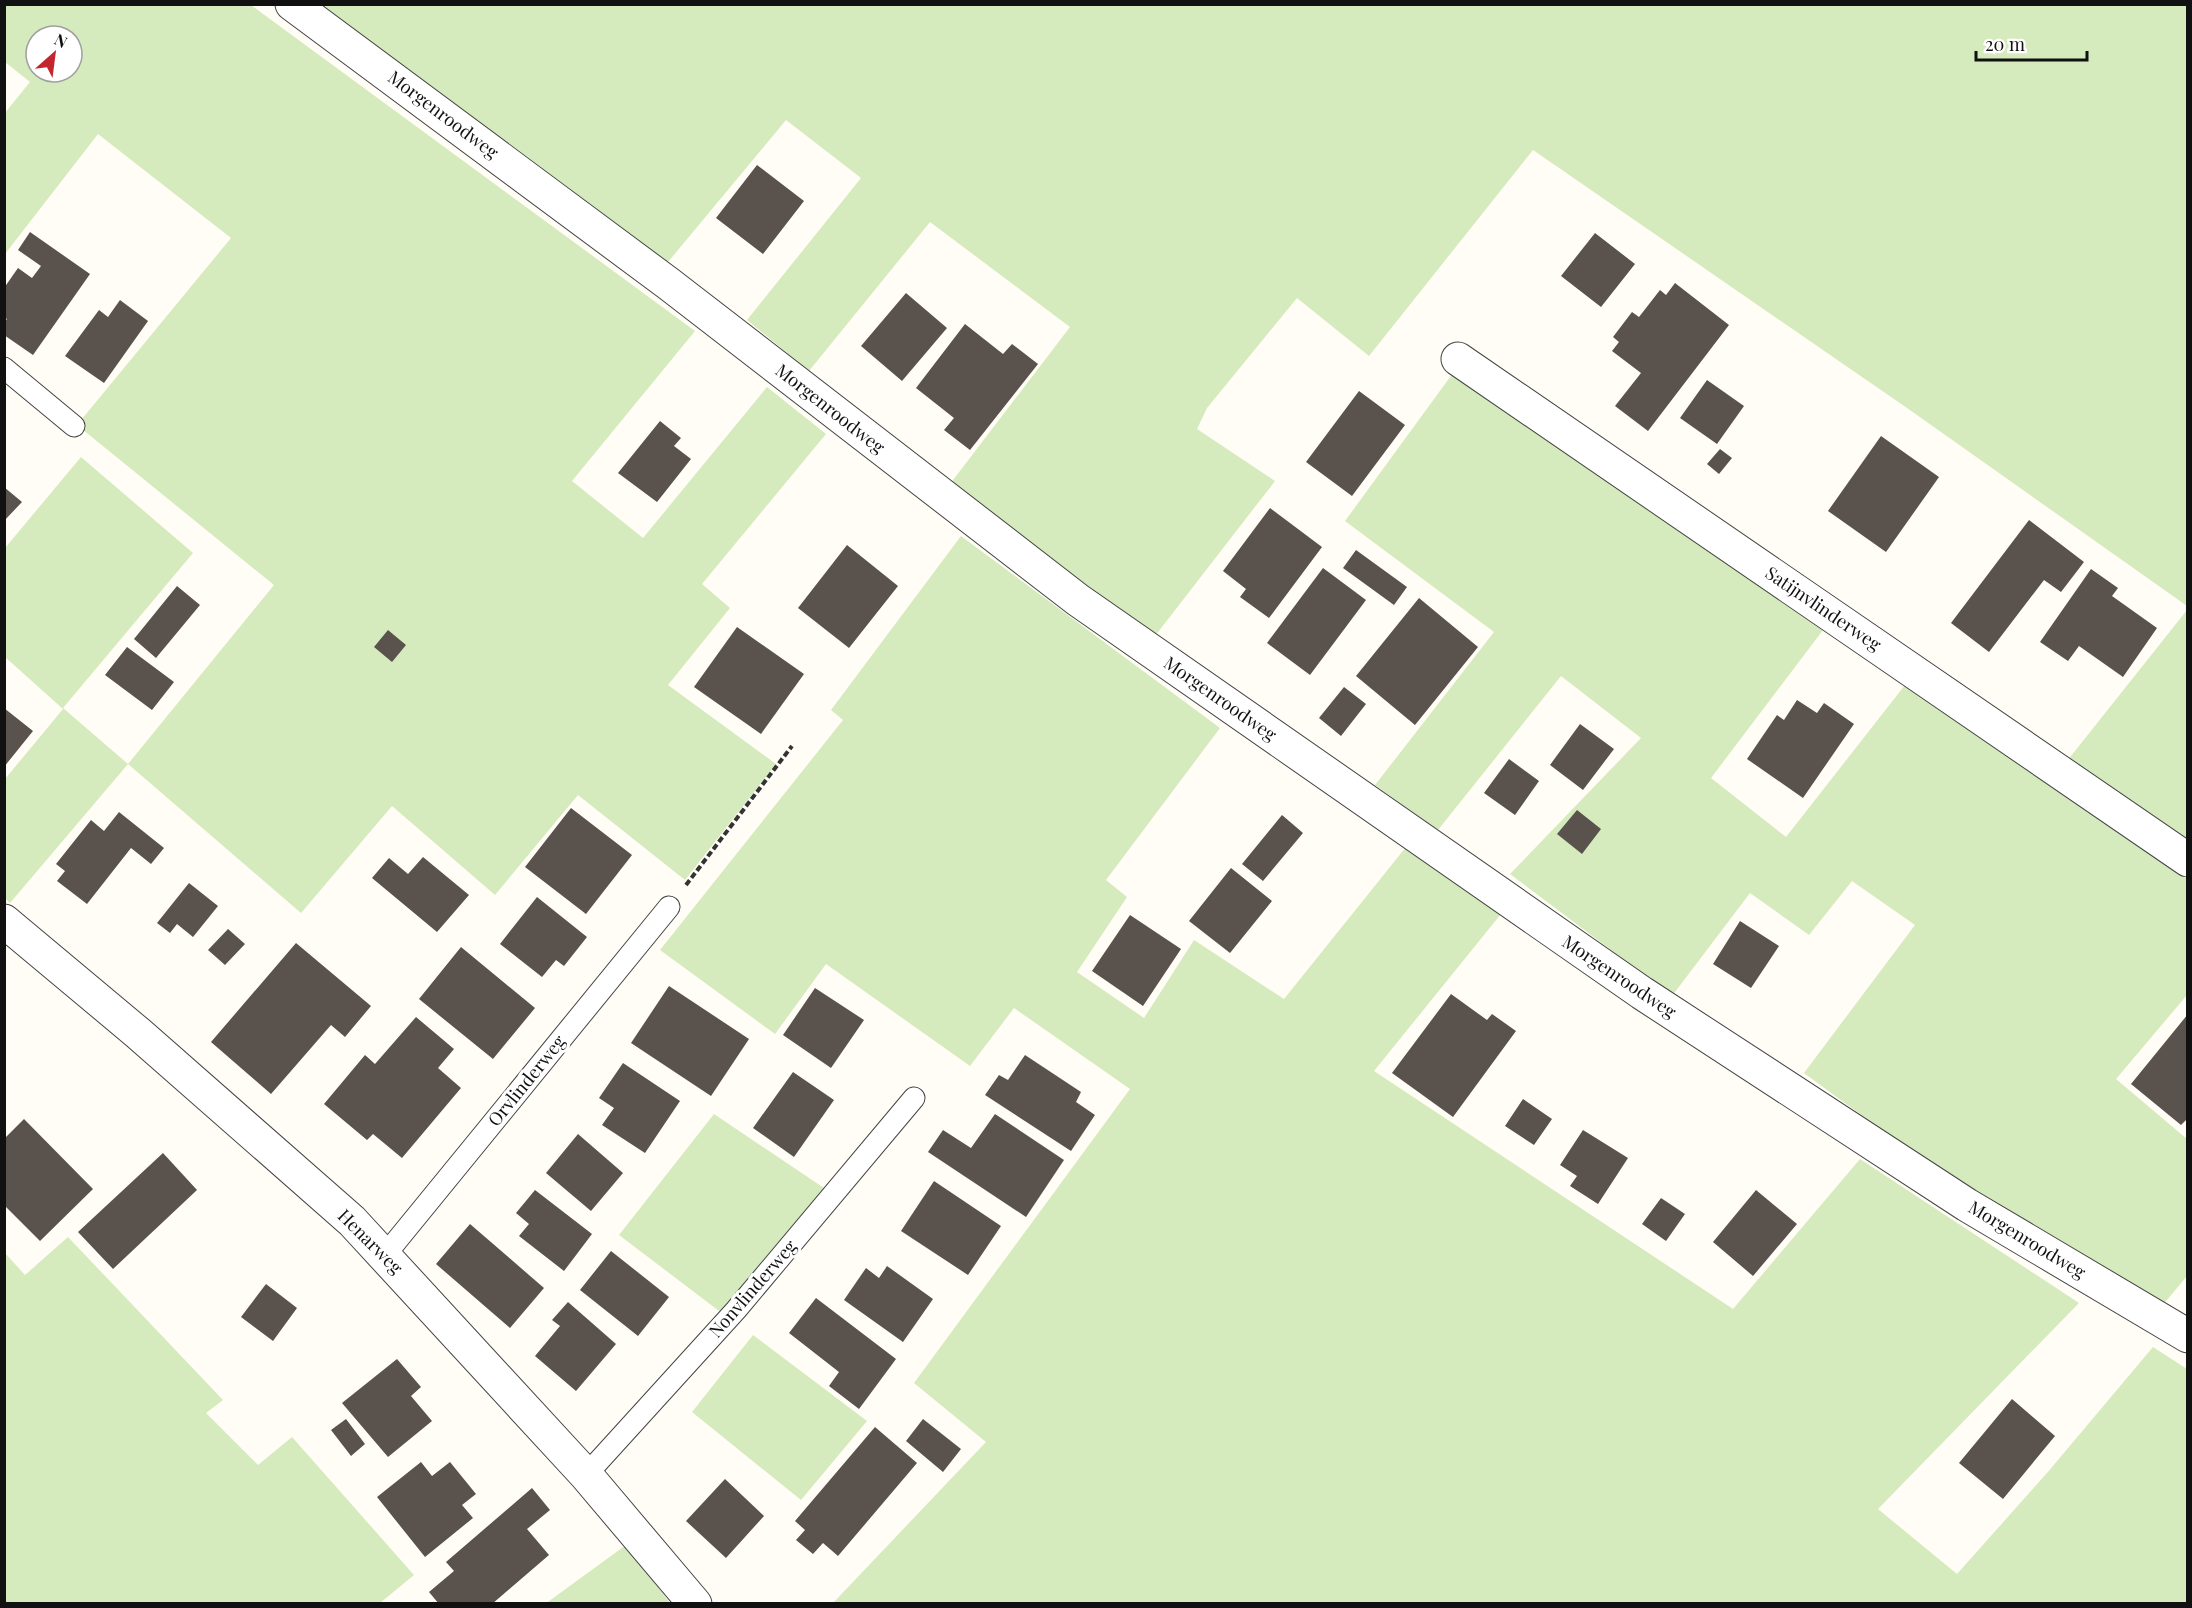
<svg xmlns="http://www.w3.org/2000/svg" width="2192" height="1608" font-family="'Playfair Display',serif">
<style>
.green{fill:#d5ebbd;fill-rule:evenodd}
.building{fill:#5a524d}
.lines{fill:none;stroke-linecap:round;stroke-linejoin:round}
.service-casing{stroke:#444;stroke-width:23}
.minor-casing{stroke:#444;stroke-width:35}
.path{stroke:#333;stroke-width:4;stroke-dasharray:6 3;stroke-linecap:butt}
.service{stroke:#fff;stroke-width:21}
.minor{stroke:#fff;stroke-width:33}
.labels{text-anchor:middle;stroke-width:6;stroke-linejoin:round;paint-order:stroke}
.street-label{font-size:18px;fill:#111;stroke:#fff}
</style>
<rect width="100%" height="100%" fill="#fffdf5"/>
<path class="green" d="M5,5H251L695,331L572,481L643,538L767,387L826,434L702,584L730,608L668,685L776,764L685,880L578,795L495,895L392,806L301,913L128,764L10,903L5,898V779L63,709L5,657V548L81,457L193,553L63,708L128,764L274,585L77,425L231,238L98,134L5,254L4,114L30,82L5,62ZM36,36H72V72H36Z
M322,5H2187V606L1907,408L1533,150L1369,356L1297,298L1207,408L1197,429L1275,481L1155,636L950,484L1070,327L930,222L809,371L747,320L861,178L786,120L668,262Z
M1453,373L1823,630L1711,778L1786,837L1905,685C1999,749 2092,816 2187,879V995L2116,1079L2187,1139V1276L2157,1312L1966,1192L1804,1073L1915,925L1852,881L1809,935L1750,893L1672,996L1510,874L1641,738L1561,676L1438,830L1375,785L1494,632L1345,521Z
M961,536L1220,728L1106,880L1127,897L1077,972L1144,1018L1194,940L1284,999L1406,847L1501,914L1374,1071L1733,1309L1860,1159L2079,1303L1878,1509L1957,1574L2047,1473L2153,1347L2187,1369V1603H833L986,1442L914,1383L1130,1089L1014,1008L970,1066L826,964L775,1034L660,950L843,720L831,710Z
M2187,610V846L2067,761Z
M714,1114L824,1188L723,1314L619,1235Z
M68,1237L223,1400L206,1413L258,1465L292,1437L414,1575L380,1603H5V1253L25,1275Z
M753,1335L867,1421L801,1500L692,1412Z
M626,1545L670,1603L545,1604Z"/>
<path class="building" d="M757,165L804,201L763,254L716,218Z
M30,232L90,274L33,355L4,335V322L7,319L4,317V288L18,268L32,278L41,266L18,250Z
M1595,233L1635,264L1601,307L1561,276Z
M1675,283L1729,325L1648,431L1615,406L1641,373L1612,351L1619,342L1613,337L1632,312L1639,317L1660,290L1666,295Z
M906,293L947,328L902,381L861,346Z
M120,300L148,321L104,383L65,356L99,310L108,317Z
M965,324L1003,354L1012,344L1038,364L970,450L944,430L954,418L916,388Z
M1707,380L1744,406L1717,444L1680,418Z
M1359,391L1405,425L1352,496L1306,462Z
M660,421L681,438L674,446L691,459L657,502L618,473Z
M1881,436L1939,477L1886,552L1828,511Z
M1720,449L1732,458L1719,474L1707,464Z
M4,487L22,502L4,521Z
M1270,508L1322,547L1269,618L1240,597L1246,589L1223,571Z
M2029,520L2084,562L2061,592L2044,580L1989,652L1951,623Z
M847,545L898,586L849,648L798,608Z
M1356,550L1407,587L1394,605L1343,568Z
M1323,568L1366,600L1310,675L1267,643Z
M2091,569L2118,588L2112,596L2157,628L2123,677L2079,646L2068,661L2040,642Z
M177,586L200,605L156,658L134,639Z
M1419,598L1478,647L1415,725L1356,676Z
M737,627L804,674L761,734L694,687Z
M388,630L406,645L392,662L374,647Z
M127,647L174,682L152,710L105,675Z
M1344,687L1366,704L1341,736L1319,718Z
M1797,700L1817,713L1824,703L1854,724L1803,798L1747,759L1777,715L1784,720Z
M4,708L33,731L4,767Z
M1580,724L1614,749L1583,790L1550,765Z
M1509,759L1539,781L1515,815L1484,793Z
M571,808L632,855L586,914L525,867Z
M1577,810L1601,829L1582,854L1557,834Z
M119,812L164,848L151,864L131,848L87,904L57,881L65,871L56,864L91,820L104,831Z
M1282,815L1303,833L1263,881L1242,864Z
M423,857L469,895L437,932L372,878L389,858L408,874Z
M1231,868L1272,901L1230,953L1189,921Z
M189,883L218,906L193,937L177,924L170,933L157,923Z
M537,897L587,937L564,966L556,960L542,977L500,944Z
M1130,915L1181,949L1143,1006L1092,971Z
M1740,921L1779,946L1751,988L1713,964Z
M228,929L245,944L225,965L208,950Z
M296,943L371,1006L345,1037L331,1025L271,1094L211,1042Z
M461,947L535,1008L493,1059L419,999Z
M669,986L749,1039L711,1096L631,1043Z
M815,988L864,1020L831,1068L783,1035Z
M1451,994L1487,1020L1492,1014L1516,1031L1453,1117L1392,1073Z
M2188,1014V1118L2181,1125L2131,1084Z
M416,1017L454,1049L438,1068L461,1088L402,1158L373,1134L367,1140L324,1104L365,1055L375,1064Z
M1025,1055L1081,1092L1076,1102L1095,1115L1071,1151L985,1095L999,1075L1008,1080Z
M623,1063L680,1101L645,1153L602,1125L614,1108L599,1098Z
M793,1072L834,1100L794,1157L753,1128Z
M1523,1099L1552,1119L1534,1145L1505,1126Z
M995,1114L1064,1160L1026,1217L928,1152L943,1130L971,1148Z
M24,1119L93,1189L40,1241L4,1205V1139Z
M1583,1130L1628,1158L1598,1204L1570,1186L1577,1176L1560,1165Z
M578,1134L623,1173L591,1211L546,1173Z
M163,1153L197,1190L113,1269L78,1232Z
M934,1181L1001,1226L968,1275L901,1231Z
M535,1190L592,1234L564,1271L519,1236L529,1224L516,1213Z
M1756,1190L1797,1224L1753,1276L1713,1242Z
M1661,1198L1685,1214L1666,1241L1642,1224Z
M470,1224L544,1288L510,1328L436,1264Z
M611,1251L669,1297L638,1336L580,1290Z
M887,1266L933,1299L903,1342L844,1300L866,1268L879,1278Z
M266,1284L297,1308L273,1341L241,1317Z
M816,1298L896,1359L859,1409L829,1386L839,1372L789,1333Z
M568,1302L616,1344L576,1391L535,1356L560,1326L552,1320Z
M397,1359L421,1387L411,1396L432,1421L388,1457L342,1403Z
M2012,1399L2055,1436L2003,1499L1959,1463Z
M346,1419L365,1444L351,1456L331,1430Z
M923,1419L961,1449L943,1472L906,1441Z
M875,1427L917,1463L838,1556L823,1543L813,1554L796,1540L805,1530L795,1521Z
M421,1462L432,1476L450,1462L476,1494L462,1505L473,1518L425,1557L377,1497Z
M725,1479L764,1516L726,1558L686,1521Z
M532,1488L550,1510L527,1529L549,1555L492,1604H439L429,1592L454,1571L446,1562Z"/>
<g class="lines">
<defs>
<path id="service" d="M4,368L74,426
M385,1255L669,907
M586,1475L736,1310L914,1098"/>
<path id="minor" d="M292,4L669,284L1078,600L1642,993L1967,1205L2188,1336
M1458,359L2188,860
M4,921L138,1033L352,1221L586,1475L695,1604"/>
</defs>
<use href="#service" class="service-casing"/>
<use href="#minor" class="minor-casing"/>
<path class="path" d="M686,885L792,746"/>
<use href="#service" class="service"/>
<use href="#minor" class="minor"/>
</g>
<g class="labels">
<g class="street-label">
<text transform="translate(443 115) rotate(37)" y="6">Morgenroodweg</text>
<text transform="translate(830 409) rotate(38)" y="6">Morgenroodweg</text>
<text transform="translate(1823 609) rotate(34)" y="6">Satijnvlinderweg</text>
<text transform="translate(1220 699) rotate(35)" y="6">Morgenroodweg</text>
<text transform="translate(1619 977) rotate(34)" y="6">Morgenroodweg</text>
<text transform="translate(527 1081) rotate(-51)" y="6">Orvlinderweg</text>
<text transform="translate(2027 1240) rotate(31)" y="6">Morgenroodweg</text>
<text transform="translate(370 1242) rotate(45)" y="6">Henarweg</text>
<text transform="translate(753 1289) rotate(-49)" y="6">Nonvlinderweg</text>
</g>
</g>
<rect width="2192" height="1608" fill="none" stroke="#111111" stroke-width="12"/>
<g transform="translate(54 54) rotate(28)"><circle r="28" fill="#ffffff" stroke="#a0a0a0" stroke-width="1.5"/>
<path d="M0-4.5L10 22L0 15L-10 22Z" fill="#c4262e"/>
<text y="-9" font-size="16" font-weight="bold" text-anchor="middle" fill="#111111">N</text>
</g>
<path d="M1976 51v9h111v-9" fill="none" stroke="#111111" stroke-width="3"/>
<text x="1985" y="51" font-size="18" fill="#111111" stroke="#ffffff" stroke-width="4.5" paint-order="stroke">20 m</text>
</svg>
